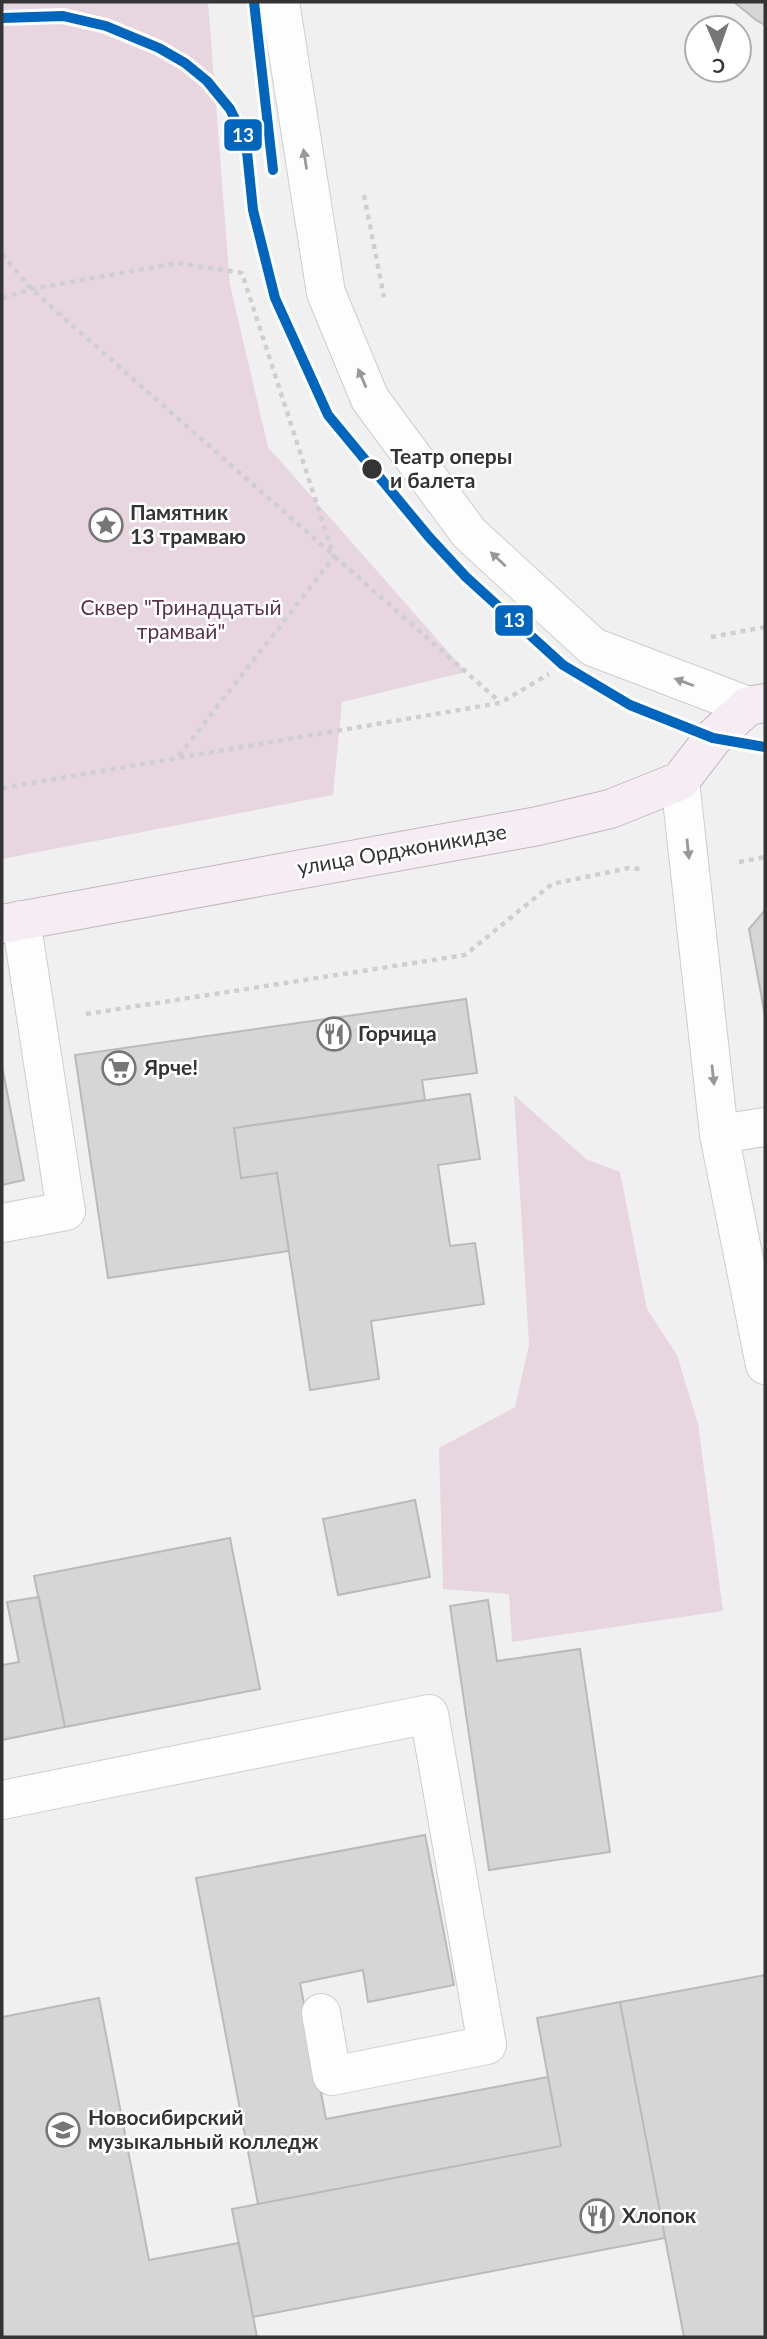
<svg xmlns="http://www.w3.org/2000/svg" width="767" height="2339" font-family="Lato,sans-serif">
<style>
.green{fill:#e7d6e0}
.building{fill:#d7d6d7;stroke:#bababa;stroke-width:2}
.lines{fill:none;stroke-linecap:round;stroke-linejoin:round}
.minor-casing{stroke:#cecdce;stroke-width:40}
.major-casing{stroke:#c4b7c0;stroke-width:40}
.path{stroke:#d0cfd0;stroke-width:4.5;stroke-dasharray:5 5;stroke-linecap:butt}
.minor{stroke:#fdfdfd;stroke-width:38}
.major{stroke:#f5edf3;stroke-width:38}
.tram-1-casing{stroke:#fff;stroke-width:16}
.tram-1{stroke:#0065bd;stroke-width:10}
.oneway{fill:#999899}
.stop-dot{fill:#353435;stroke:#fff;stroke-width:2.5}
.labels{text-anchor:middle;stroke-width:5;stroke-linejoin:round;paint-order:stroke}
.stop-label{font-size:21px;font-weight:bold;fill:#353435;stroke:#fff;text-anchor:start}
.poi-label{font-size:21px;font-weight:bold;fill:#353435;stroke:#fff;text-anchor:start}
.park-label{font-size:21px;fill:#5c334e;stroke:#fff}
.street-label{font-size:21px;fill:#353435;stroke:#fff}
.line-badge{stroke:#fff;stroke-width:2.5}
.badge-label{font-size:19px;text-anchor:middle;font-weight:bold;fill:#fff}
</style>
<rect width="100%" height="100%" fill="#f1f0f1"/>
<path class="green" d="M2,2H208L230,285L268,447L466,672L342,702L333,795L2,859Z
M514,1095L586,1159L620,1172L647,1309L677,1355L698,1424L723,1611L512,1642L509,1594L443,1589L439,1448L515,1407L529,1345Z"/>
<path class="building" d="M734,2H765V25L756,20Z
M765,910V1016L749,929Z
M466,999L477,1073L422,1080L425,1100L234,1128L241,1178L277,1173L289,1251L108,1278L75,1055Z
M2,1066L24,1180L2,1185Z
M470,1094L480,1159L438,1165L450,1246L475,1243L484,1304L371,1321L379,1379L310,1390L277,1173L241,1178L234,1128Z
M415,1500L430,1577L338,1595L323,1519Z
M230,1538L260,1689L65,1727L34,1576Z
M39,1597L65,1727L2,1740V1665L19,1662L7,1602Z
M488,1600L497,1661L580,1649L610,1852L489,1870L450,1606Z
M425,1835L454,1985L368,2002L363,1970L300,1983L326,2119L548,2077L561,2146L258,2204L196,1878Z
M765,1975V2337H684L620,2002Z
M99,1998L149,2260L239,2243L257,2337H2V2017Z
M620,2002L665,2238L253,2317L232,2209L561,2146L537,2018Z"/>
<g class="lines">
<defs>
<path id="minor" d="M280,2L326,293L370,399L469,533L593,647L748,706
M680,781L719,1134L765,1365
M719,1134L765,1127
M2,1223L66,1211L21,920
M2,1800L429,1714L487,2045L332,2076L321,2013"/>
<path id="major" d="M2,924L538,826L610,809L680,781L713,738L748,706L765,703"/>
</defs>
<use href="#minor" class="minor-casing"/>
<use href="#major" class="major-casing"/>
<path class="path" d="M364,195L384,297
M2,254L31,289L500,702
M2,298L31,289L178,263L242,273L334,557L177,758
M711,637L765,627
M2,788L500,703L549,674
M739,862L765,857
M86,1014L465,955L552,884L629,868L640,869"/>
<use href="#minor" class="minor"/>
<use href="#major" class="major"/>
<defs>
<path id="tram-1" d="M254,2L273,170
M2,18L63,16L106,26L159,48L185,63L207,81L230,109L246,142L253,210L275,298L328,415L429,537L466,577L563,665L630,705L713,738L765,747"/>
</defs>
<use href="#tram-1" class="tram-1-casing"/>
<use href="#tram-1" class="tram-1"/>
</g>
<defs><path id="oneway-solid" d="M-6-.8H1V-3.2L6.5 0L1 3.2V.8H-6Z" transform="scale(1.75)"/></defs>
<g class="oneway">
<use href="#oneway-solid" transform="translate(305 159) rotate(-99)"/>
<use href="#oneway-solid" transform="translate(362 378) rotate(-113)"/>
<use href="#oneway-solid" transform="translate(498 559) rotate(-137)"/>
<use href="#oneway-solid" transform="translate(684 682) rotate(-159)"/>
<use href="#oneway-solid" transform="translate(688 849) rotate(84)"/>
<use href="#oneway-solid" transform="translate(713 1075) rotate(84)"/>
</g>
<defs>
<symbol id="sight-ring" viewBox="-11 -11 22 22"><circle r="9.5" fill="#fff" stroke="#777677" stroke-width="1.5"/><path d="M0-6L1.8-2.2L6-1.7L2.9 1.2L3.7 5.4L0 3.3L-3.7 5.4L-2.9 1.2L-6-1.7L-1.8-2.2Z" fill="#777677"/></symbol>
<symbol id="restaurant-ring" viewBox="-11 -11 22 22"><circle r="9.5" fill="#fff" stroke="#777677" stroke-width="1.5"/><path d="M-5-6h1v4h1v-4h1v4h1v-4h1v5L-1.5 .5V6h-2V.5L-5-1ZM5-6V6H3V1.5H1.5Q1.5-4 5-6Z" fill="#777677"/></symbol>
<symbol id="supermarket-ring" viewBox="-11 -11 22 22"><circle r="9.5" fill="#fff" stroke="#777677" stroke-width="1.5"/><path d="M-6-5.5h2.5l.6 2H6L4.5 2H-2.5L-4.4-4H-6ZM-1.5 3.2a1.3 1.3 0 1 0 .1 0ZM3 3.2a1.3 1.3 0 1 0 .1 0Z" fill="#777677"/></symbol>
<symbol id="school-ring" viewBox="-11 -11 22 22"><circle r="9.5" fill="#fff" stroke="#777677" stroke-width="1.5"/><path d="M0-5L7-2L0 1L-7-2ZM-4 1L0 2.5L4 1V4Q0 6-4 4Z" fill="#777677"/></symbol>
</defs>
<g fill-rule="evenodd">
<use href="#sight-ring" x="87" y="506" width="38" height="38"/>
<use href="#restaurant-ring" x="315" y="1015" width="38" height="38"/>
<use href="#supermarket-ring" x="100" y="1049" width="38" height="38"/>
<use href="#school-ring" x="44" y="2111" width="38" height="38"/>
<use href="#restaurant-ring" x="578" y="2197" width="38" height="38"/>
</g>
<circle class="stop-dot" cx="372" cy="469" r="11"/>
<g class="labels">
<g class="stop-label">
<text x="390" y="464">Театр оперы<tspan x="390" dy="24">и балета</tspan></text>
</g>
<g class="poi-label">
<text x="130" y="520">Памятник<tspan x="130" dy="24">13 трамваю</tspan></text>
<text x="358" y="1041">Горчица</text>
<text x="144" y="1075">Ярче!</text>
<text x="88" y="2125">Новосибирский<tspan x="88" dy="24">музыкальный колледж</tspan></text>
<text x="622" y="2223">Хлопок</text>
</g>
<g class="park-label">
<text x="181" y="615">Сквер "Тринадцатый<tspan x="181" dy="24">трамвай"</tspan></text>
</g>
<g class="street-label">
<text transform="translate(402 850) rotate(-10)" y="7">улица Орджоникидзе</text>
</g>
</g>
<g class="line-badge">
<rect x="223" y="118" width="40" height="34" rx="7" fill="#0065bd"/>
<rect x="494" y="604" width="40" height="33" rx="7" fill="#0065bd"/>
</g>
<g class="badge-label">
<text x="243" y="142">13</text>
<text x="514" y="627">13</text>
</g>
<rect width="767" height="2339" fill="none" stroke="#353435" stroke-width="7"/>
<g transform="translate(718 49) rotate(178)"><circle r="33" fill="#ffffff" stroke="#aeaeae" stroke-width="2"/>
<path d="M0-5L12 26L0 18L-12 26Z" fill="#777677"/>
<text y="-10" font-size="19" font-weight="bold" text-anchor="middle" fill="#353435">С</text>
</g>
</svg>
